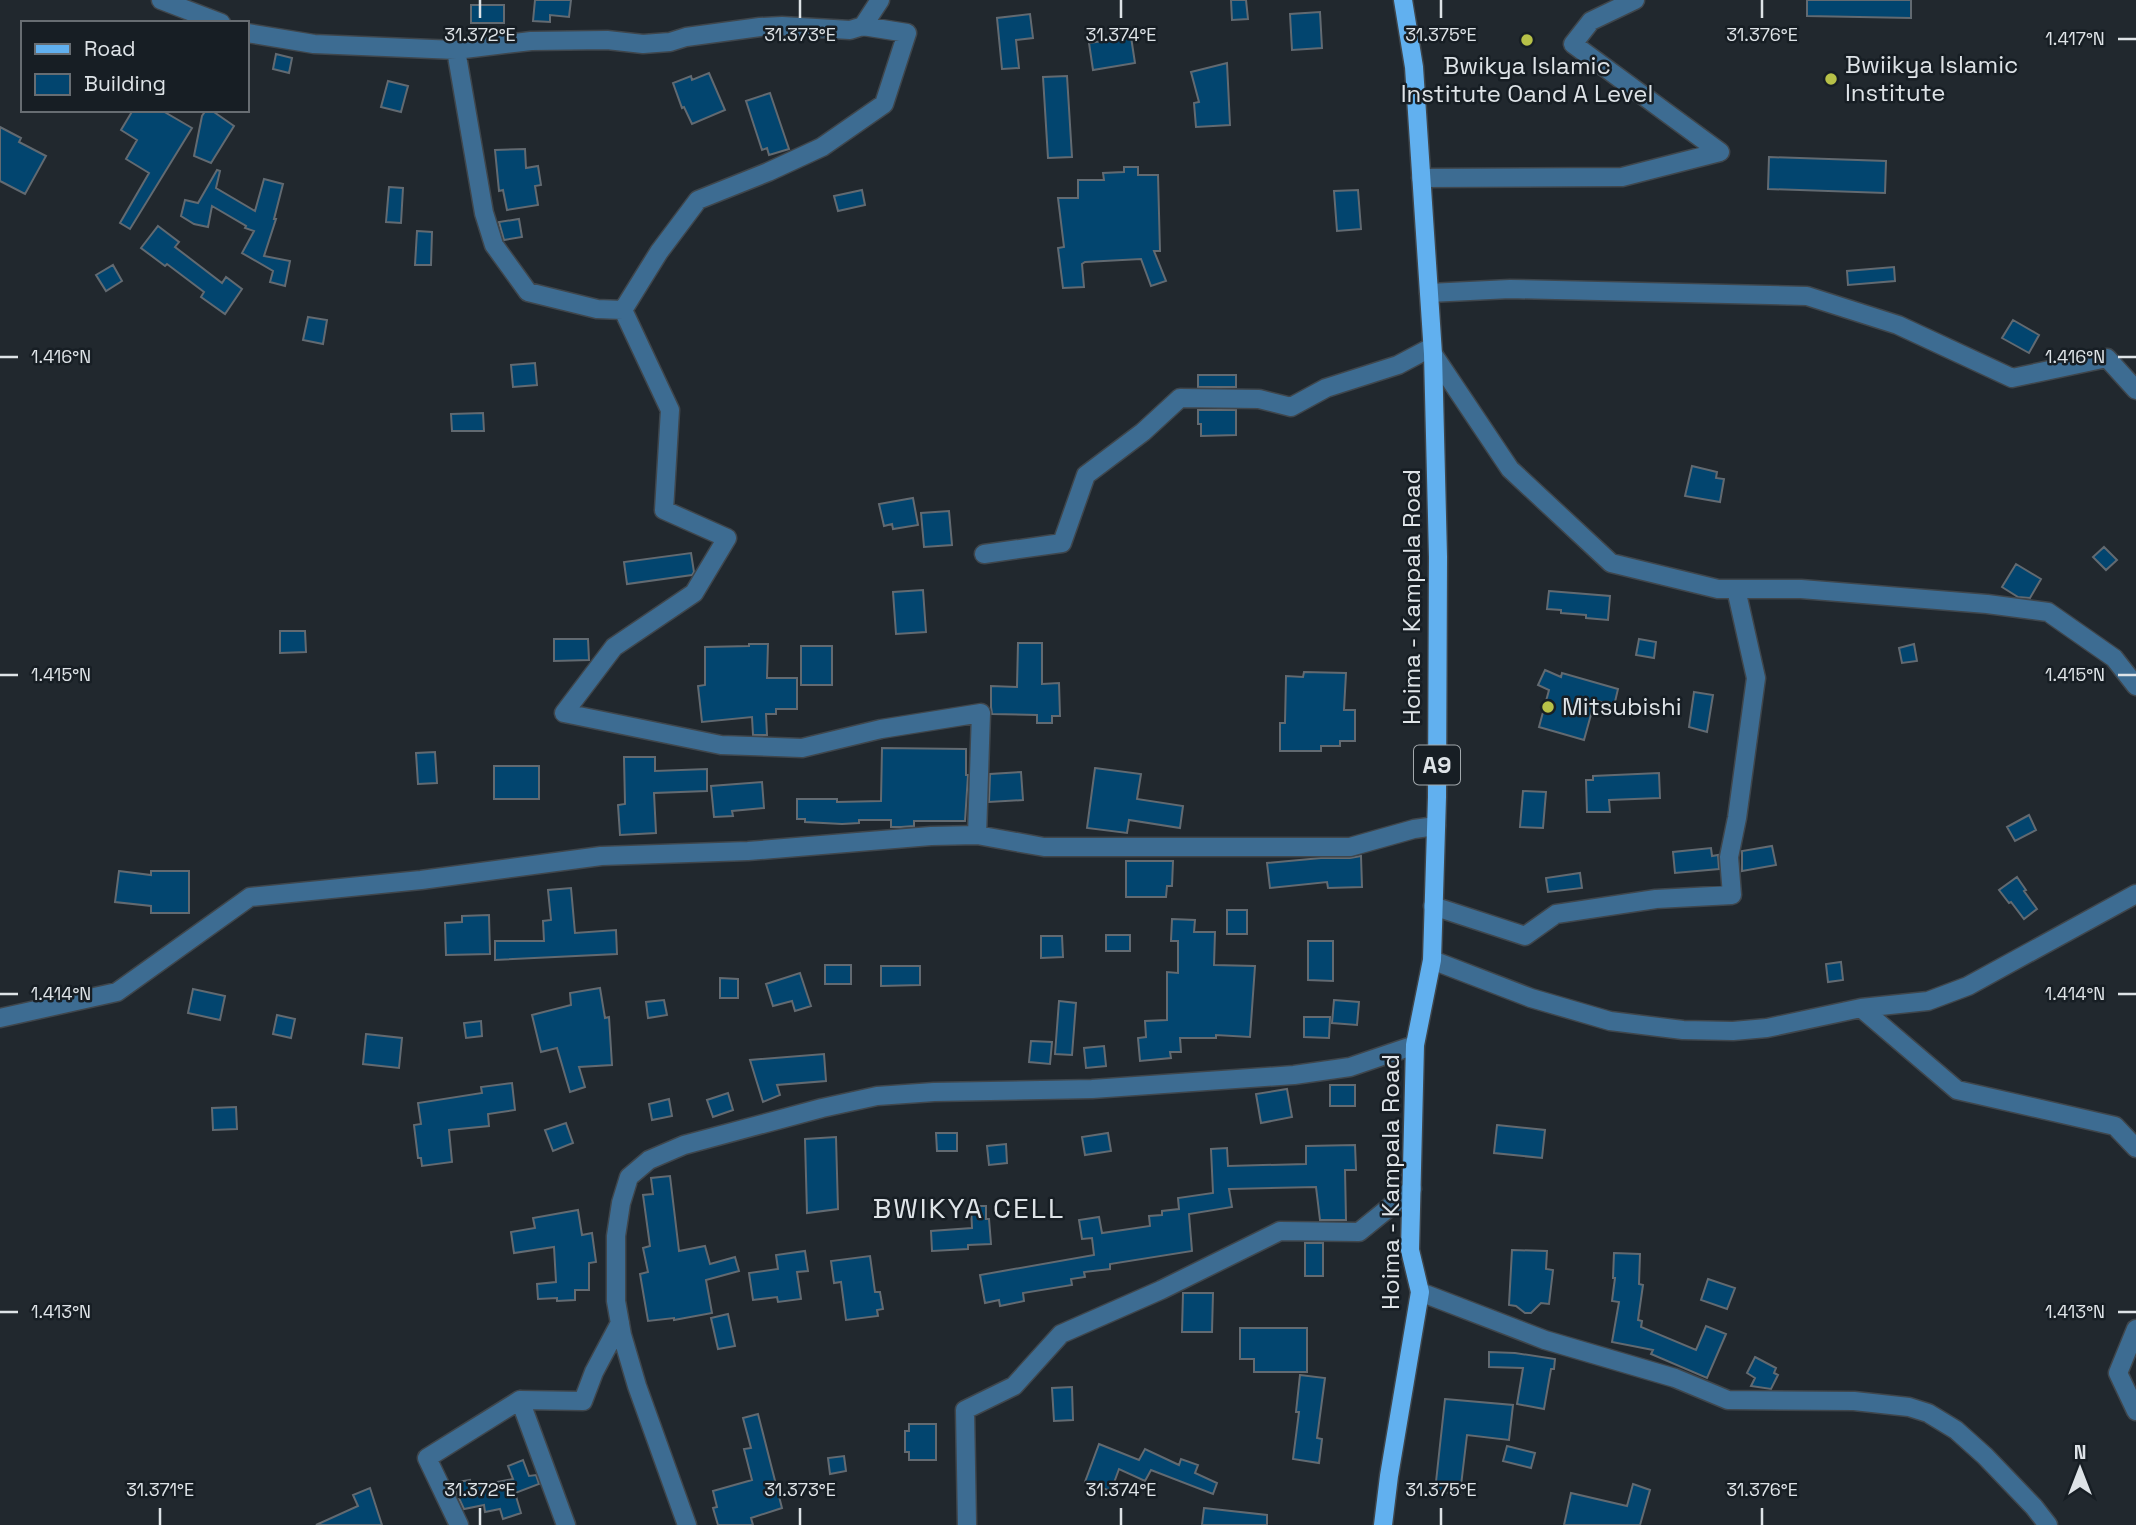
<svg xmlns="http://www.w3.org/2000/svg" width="2136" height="1525" font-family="'Space Grotesk',sans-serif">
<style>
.building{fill:#02456f;stroke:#626a71;stroke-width:2}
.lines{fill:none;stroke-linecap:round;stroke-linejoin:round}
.minor-casing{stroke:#3f464c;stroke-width:21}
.primary-casing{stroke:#3f464c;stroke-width:21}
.minor{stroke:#3d6c92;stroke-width:18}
.primary{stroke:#61b0ef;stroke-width:18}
.ticks{fill:none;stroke:#dee3e7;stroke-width:2.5}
.poi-dot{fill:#b7c148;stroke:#171e24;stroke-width:2.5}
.labels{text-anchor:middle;stroke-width:5;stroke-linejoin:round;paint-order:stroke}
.shield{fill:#171e24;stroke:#a2a8ac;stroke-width:2}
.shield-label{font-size:23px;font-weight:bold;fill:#dee3e7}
.poi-label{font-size:24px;fill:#dee3e7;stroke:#171e24;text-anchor:start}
.street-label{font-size:24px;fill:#dee3e7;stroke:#171e24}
.quarter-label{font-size:28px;letter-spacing:2px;fill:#dee3e7;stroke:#171e24}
.ticks-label{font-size:18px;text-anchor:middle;fill:#dee3e7;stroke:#171e24;stroke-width:5;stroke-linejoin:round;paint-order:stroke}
</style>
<rect width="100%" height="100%" fill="#21282e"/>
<path class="building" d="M535,0H571L569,17L550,15V22L533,21Z
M1231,0H1246L1248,19L1232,20Z
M1807,0H1911V18L1807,16Z
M471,5H504V23H471Z
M1320,12L1322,48L1292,50L1290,14Z
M1030,14L1033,38L1016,40L1019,68L1002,69L997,18Z
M1131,37L1135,63L1093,70L1089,43Z
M276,54L292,58L289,73L273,69Z
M1227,63L1230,125L1196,127L1194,103L1199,102L1191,72Z
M709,73L725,110L692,124L684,107L682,108L673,83L691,76L692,80Z
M1067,76L1072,157L1048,158L1043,77Z
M388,81L408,86L401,112L381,107Z
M770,93L789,149L769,155L767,148L762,150L746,101Z
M133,110H161L192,128L130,229L120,223L149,173L126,159L137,140L121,130Z
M206,110H211L234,126L211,163L194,156L202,116Z
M0,127L21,138L19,142L46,156L25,194L0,181Z
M525,149L526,168L538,166L541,185L535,186L538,205L507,210L503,190L499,191L495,150Z
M1769,157L1886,161L1885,193L1768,189Z
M1124,167H1138V175H1158L1160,251H1154L1166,281L1151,286L1141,259L1085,262L1082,264L1084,287L1063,288L1058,248L1064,247L1058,198H1078V180H1104L1103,173L1124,172Z
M217,170L220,171L216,188L255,211L264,179L283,184L274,219H276L264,256L290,261L285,286L270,282L273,271L242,253L254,231L245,228L246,226L212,206L208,227L194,224L181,216L185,200L198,203Z
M389,187L403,188L401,223L386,222Z
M862,190L865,205L838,211L834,196Z
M1358,190L1361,229L1337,231L1334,191Z
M519,219L522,237L504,240L499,222Z
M158,226L179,242L175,247L222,283L226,277L242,289L225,314L201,297L204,292L167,264L165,266L141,248Z
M417,231L432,232L431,265H415Z
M113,265L122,281L106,291L96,275Z
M1894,267L1895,281L1848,285L1847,271Z
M308,317L327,320L323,344L303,340Z
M2013,320L2039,335L2029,353L2002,338Z
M535,363L537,385L513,387L511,365Z
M1198,375H1236V387H1198Z
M1198,410H1236V435L1201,436V424H1198Z
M483,413L484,431H452L451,414Z
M1692,466L1717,472L1716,478L1724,479L1720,502L1685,496Z
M913,498L918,525L893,529L892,524L884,526L879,504Z
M949,511L952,545L924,547L921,513Z
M2104,547L2117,560L2106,570L2093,557Z
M691,553L694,572L692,575L627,584L624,562Z
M2016,564L2041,579L2030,598L2018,597L2002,587Z
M923,590L926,632L896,634L893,592Z
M1549,591L1610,596L1608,620L1586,618V615L1561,613V610L1547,609Z
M280,631H305L306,652L280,653Z
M554,639H588L589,660L554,661Z
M1639,639L1656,642L1654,658L1636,655Z
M1018,643H1042V684L1059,683L1060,716H1052V723H1037V715L992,714L991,707V686L1017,687Z
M749,644H768L767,678H797V709H776V714H766L767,735H753L752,717L702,722L698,686L705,685V647L749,646Z
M1914,644L1917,661L1902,663L1899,648Z
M801,646H832V685H801Z
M1545,670L1561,677L1562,673L1618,689L1614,706L1595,700L1584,740L1539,727L1549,690L1538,685Z
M1304,672L1346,673L1344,710H1355V741H1340V746H1321V751H1280V723H1285L1286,676L1303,677Z
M1694,692L1713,695L1707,732L1689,727Z
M882,748L966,749V775H968L965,821H914V826L901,827H891V820H859V823L842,824L805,822V819H797V799H837V802L881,801Z
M435,752L437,783L418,784L416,753Z
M624,757H655V771L707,769V791L654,793L656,833L620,835L618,805L625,804Z
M494,766H539V799H494Z
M1095,768L1141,774L1137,799L1183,806L1180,828L1129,820L1127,833L1087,828Z
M1021,772L1023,800L989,802L990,774Z
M1659,773L1660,798L1609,800L1610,812H1587L1586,780H1593V776Z
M762,782L764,808L732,811L733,816L714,817L711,786Z
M1523,791L1546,792L1543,828L1520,827Z
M2029,815L2036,830L2015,841L2007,827Z
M1772,846L1776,865L1742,871V851Z
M1711,848L1712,856L1718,855L1719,869L1675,873L1673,852Z
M1361,856L1362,887L1328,888L1327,882L1270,888L1267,863L1321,858H1350Z
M1126,861H1173L1172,886H1167L1166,897H1126Z
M119,871L151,875V871H189V913H151V906L115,902Z
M1580,873L1582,888L1548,892L1546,878Z
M2017,877L2026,890L2024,891L2037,909L2024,919L2011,902L2009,903L1999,890Z
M571,888L575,933L616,930L617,954L495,960V941H544L543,921L551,920L548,890Z
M1227,910H1247V934H1227Z
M489,915L490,954L446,955L445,923L462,922V916Z
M1172,919L1195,920L1194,932H1215L1214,965L1255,966L1250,1037L1216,1035V1038H1180L1181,1052H1170L1171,1058L1140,1061L1138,1038L1146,1037L1145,1021L1167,1020V972L1178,973V941H1171Z
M1106,935H1130V951H1106Z
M1041,936H1062L1063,957L1041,958Z
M1308,941H1333V981L1308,980Z
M1841,962L1843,980L1828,982L1826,964Z
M825,965H851V984H825Z
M881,966H920V985L881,986Z
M800,973L811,1006L795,1011L792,1001L773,1006L766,984Z
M720,978L738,979V998H720Z
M600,988L605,1018L609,1017L612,1065L579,1067L585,1087L570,1092L557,1048L541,1052L532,1015L571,1005L570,993Z
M193,989L225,996L220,1020L188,1013Z
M664,1000L667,1015L648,1018L646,1002Z
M1334,1000L1359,1002L1357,1025L1332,1023Z
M1059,1001L1076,1003L1072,1055L1055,1054Z
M277,1015L295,1019L291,1038L273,1034Z
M1304,1017H1330L1329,1038L1304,1037Z
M481,1021L482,1036L466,1038L464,1023Z
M366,1034L402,1038L399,1068L363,1064Z
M1031,1041L1052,1042L1050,1064L1029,1062Z
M1104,1046L1106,1066L1086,1068L1084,1048Z
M824,1054L826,1081L777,1085L780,1095L763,1102L750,1060Z
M512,1083L515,1110L488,1114L489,1126L449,1130L452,1162L422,1166L421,1158H418L414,1125L421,1124L418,1103L482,1093L481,1087Z
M1330,1085H1355V1106H1330Z
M1287,1089L1292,1117L1261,1123L1256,1094Z
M728,1093L733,1110L713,1117L707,1100Z
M669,1099L672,1116L652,1120L649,1104Z
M236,1107L237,1129L213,1130L212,1108Z
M566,1123L573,1143L553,1151L545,1130Z
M1497,1125L1545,1130L1542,1158L1494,1153Z
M936,1133H957V1151H937Z
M1108,1133L1111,1151L1085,1155L1082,1137Z
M836,1137L838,1209L807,1213L805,1139Z
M1006,1144L1007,1163L989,1165L987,1146Z
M1355,1145L1356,1170H1345L1346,1220H1320L1316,1187L1229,1189L1232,1207L1189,1214L1192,1251L1110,1264V1269L1084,1272L1085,1277L1071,1279L1072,1285L1023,1293L1024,1301L1000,1306L999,1300L985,1303L980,1275L1094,1255L1092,1238L1082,1239L1079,1220L1099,1217L1102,1233L1150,1226L1149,1216L1162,1215V1211L1179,1209L1178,1198L1213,1193L1211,1149L1227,1148L1228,1166L1306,1164V1146Z
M670,1176L679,1251L705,1246L710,1264L735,1257L739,1271L706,1280L712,1313L674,1320V1318L648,1321L640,1274L648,1272L643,1248L650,1246L643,1195L653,1194L651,1178Z
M971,1206H986V1219H989L991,1244L968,1245V1249L932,1251L931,1231L972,1228Z
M578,1210L582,1235L592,1233L596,1262L589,1263V1290H575V1300L557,1301V1298L538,1299L537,1284L556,1282L554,1247L514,1253L511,1232L535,1228L533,1218Z
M1305,1243H1323V1276H1305Z
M1512,1250L1547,1251L1546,1269L1553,1270L1549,1304L1541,1303L1531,1313H1525L1516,1306L1509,1305Z
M805,1251L808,1271L797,1272L801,1299L778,1302L777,1297L753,1300L749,1273L778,1269L776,1255Z
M1614,1253L1640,1254L1639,1284L1643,1285L1638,1320L1642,1321L1641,1327L1696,1350L1706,1326L1726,1334L1707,1378L1651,1354L1653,1350L1612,1342L1619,1302L1612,1301L1615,1278H1613Z
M870,1256L875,1292H880L883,1309L877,1310L878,1316L846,1320L841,1282L834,1283L831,1261Z
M1708,1279L1735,1288L1727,1309L1701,1300Z
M1183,1293H1213L1212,1332H1182Z
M728,1314L735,1346L718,1349L711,1318Z
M1240,1328H1307V1372H1254V1359H1240Z
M1489,1352L1515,1353L1555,1359L1554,1369H1551L1544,1409L1517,1404L1523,1368L1489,1367Z
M1755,1357L1776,1368L1774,1373L1778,1375L1771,1389L1751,1386L1755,1378L1747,1373Z
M1300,1375L1325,1378L1317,1438L1322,1439L1319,1463L1293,1459L1299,1412H1296Z
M1072,1387L1073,1420L1054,1421L1052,1388Z
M1445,1399L1513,1405L1509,1440L1467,1435L1460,1494L1435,1491Z
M758,1414L782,1508L751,1518L753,1525H718L713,1508L717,1507L713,1491L752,1480L744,1449L751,1448L743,1418Z
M909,1424H936V1460H909V1452H905V1431H909Z
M1099,1444L1139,1460L1145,1449L1179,1465L1181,1459L1198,1465L1195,1473L1217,1483L1213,1494L1151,1470L1145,1481L1119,1469L1111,1491L1085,1482Z
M1507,1446L1535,1453L1531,1468L1503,1461Z
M844,1456L846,1471L830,1474L828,1458Z
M523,1460L529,1476L536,1475L539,1484L515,1493L521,1513L503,1519L500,1509L485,1512L484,1505L464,1509L452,1483L470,1480L472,1487L513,1479L508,1466Z
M1633,1484L1650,1490L1640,1525H1564L1571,1493L1627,1506Z
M370,1488L382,1525H316L358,1506L353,1495Z
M1204,1508L1267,1515V1525H1202Z"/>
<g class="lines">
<defs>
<path id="minor" d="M161,0L221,23
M247,33L314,44L456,50L531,41L607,40L643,44L670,42L686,37L760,27L782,26L850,30L863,26L880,0
M456,50L484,213L494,245L528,292L597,309L623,310L670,410L664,510L727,538L694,593L614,647L564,713L721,745L802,748L881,729L981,713L977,835
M1421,178L1622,177L1720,152L1573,44L1591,21L1635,0
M1429,293L1510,289L1807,296L1898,325L2012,378L2107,358L2136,390
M623,310L659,252L698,200L768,172L822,147L884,104L907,33L863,26
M1433,354L1510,469L1611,563L1718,589H1801L1987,604L2048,612L2114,658L2136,686
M984,554L1062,543L1086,475L1143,432L1180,398L1259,399L1291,407L1326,388L1398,365L1432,347
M1433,906L1525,936L1556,914L1656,899L1732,895L1729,857L1737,818L1756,678L1736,589
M1432,960L1531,998L1610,1021L1683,1030L1733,1031L1767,1028L1861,1008L1928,1001L1968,986L2136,894
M1861,1008L1957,1090L2115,1126L2136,1148
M0,1018L117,992L250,897L421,880L601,856L748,851L931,836L977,835L1044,847H1350L1414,829L1436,826
M1420,1292L1545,1340L1675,1378L1728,1400L1854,1401L1909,1407L1928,1413L1956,1430L1985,1456L2034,1507L2048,1525
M2136,1329L2118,1373L2136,1411
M459,1525L427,1458L520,1400
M566,1525L520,1400L583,1401L594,1372L620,1323
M687,1525L637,1386L622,1335L616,1301V1236L621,1203L629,1177L649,1160L684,1145L822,1108L877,1096L934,1092L1092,1089L1294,1075L1350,1067L1415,1045
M967,1525L965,1410L1014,1386L1061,1334L1161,1290L1280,1231L1359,1232L1412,1189"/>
<path id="primary" d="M1383,1525L1389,1476L1420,1292L1410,1250L1415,1045L1432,960L1437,797L1438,557L1433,354L1414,67L1403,0"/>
</defs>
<use href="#minor" class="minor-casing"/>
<use href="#primary" class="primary-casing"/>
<use href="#minor" class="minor"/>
<use href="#primary" class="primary"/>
</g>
<path class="ticks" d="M480,0V18M800,0V18M1121,0V18M1441,0V18M1762,0V18M2118,39H2136M0,357H18M2118,357H2136M0,675H18M2118,675H2136M0,994H18M2118,994H2136M0,1312H18M2118,1312H2136M160,1508V1525M480,1508V1525M800,1508V1525M1121,1508V1525M1441,1508V1525M1762,1508V1525"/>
<g class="poi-dot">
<circle cx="1527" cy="40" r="7"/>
<circle cx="1831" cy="79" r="7"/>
<circle cx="1548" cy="707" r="7"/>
</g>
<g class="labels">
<rect class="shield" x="1414" y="745.5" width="46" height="39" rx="5"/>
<g class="shield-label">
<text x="1437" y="773">A9</text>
</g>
<g class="poi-label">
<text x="1845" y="73">Bwiikya Islamic<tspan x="1845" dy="28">Institute</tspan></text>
<text x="1527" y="74" text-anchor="middle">Bwikya Islamic<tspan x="1527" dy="28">Institute Oand A Level</tspan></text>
<text x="1562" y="715">Mitsubishi</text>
</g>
<g class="street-label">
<text transform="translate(1412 597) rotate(-90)" y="8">Hoima - Kampala Road</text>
<text transform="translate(1391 1182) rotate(-90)" y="8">Hoima - Kampala Road</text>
</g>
<g class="quarter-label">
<text x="969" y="1218">BWIKYA CELL</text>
</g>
</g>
<g class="ticks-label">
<text x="480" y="41">31.372°E</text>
<text x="800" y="41">31.373°E</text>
<text x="1121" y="41">31.374°E</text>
<text x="1441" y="41">31.375°E</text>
<text x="1762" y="41">31.376°E</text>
<text x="2075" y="45">1.417°N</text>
<text x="61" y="363">1.416°N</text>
<text x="2075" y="363">1.416°N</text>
<text x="61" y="681">1.415°N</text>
<text x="2075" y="681">1.415°N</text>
<text x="61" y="1000">1.414°N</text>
<text x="2075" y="1000">1.414°N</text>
<text x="61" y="1318">1.413°N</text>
<text x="2075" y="1318">1.413°N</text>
<text x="160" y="1496">31.371°E</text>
<text x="480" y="1496">31.372°E</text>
<text x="800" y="1496">31.373°E</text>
<text x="1121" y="1496">31.374°E</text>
<text x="1441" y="1496">31.375°E</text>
<text x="1762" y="1496">31.376°E</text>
</g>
<rect x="21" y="21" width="228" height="91" fill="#171e24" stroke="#676d72" stroke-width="2"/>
<rect x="35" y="44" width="35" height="10" fill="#61b0ef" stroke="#676d72" stroke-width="2"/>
<text x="84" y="56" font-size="21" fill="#dee3e7">Road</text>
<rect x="35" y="74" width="35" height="21" fill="#02456f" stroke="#676d72" stroke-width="2"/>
<text x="84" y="91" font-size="21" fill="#dee3e7">Building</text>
<g transform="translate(2080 1469)" stroke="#171e24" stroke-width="5" paint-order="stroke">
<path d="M0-5L12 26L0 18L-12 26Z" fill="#dee3e7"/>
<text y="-10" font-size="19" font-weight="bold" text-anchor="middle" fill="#dee3e7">N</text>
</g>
</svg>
